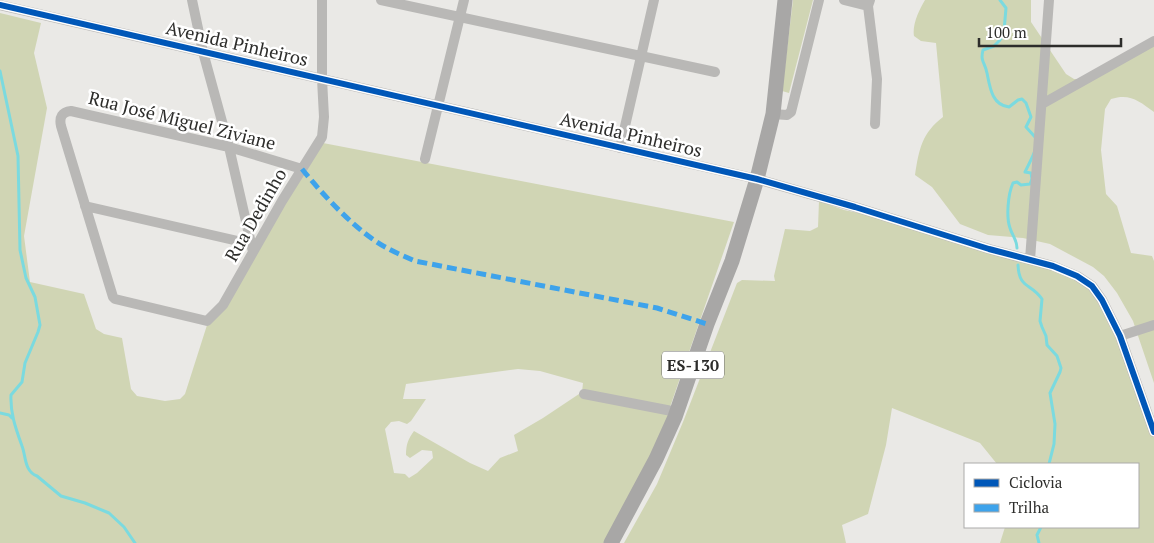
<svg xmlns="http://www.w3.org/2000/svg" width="1154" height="543" font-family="'PT Serif',serif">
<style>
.green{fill:#d0d5b4;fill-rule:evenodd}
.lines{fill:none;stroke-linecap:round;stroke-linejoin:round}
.stream{stroke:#7bdadf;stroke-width:3}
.minor{stroke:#b9b8b6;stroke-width:10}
.primary{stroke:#a8a7a6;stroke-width:15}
.quiet{stroke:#3ea3eb;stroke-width:5;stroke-dasharray:10 5;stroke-linecap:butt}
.cycleway-casing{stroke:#fff;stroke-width:9}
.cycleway{stroke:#0057b8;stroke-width:6}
.labels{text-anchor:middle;stroke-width:5;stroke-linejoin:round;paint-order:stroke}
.shield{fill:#fff;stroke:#6c6c6b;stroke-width:1}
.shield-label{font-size:16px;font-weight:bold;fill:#2d2d2b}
.street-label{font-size:18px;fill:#2d2d2b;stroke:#fff}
</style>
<rect width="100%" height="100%" fill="#eae9e6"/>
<path class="green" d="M793,0H813L789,93L782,91Z
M925,0H1031V22L1066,74L1074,79H1080L1154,45V112C1139,101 1130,93 1111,99L1105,109L1101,150L1106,194L1117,206L1131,253L1152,256L1154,261V383L1133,321L1117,293L1104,276L1093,267L1050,244L1023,238L988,235L960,224L932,187L915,175C919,149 922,133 943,117L936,43L921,41L914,36C912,25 919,10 925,0Z
M0,13L41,23L34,53L47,108L24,236L30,282L84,294L96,329L104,334L122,338L131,389L137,396L165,401L180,399L185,394L208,322L259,245L323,143L734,222L670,407L672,413L605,543H0ZM518,369L540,371L583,383L582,392L543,418L514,435L518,451L500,458L488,471L470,463L414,431C408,439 406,445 406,455L410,458L422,450L432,451L433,458L417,473L409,478L405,474L394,473L385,429L391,422L399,421L407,424L411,421L426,399H403L406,384Z
M819,201L844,210L898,221L1018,254L1084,283L1103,307L1141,394L1154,436V543H1000L1005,527H1138V464H997L980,443L892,408L886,445L868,514L842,525L846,543H624L657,484L683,422L737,283L742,280L775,281L774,276L785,229L810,231L818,227Z"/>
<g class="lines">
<path class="stream" d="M1000,0L1006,8L1004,31L1000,40L994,46L983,50C980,62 985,62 987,73C990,88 992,105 1009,107L1018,100L1022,99L1026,103L1031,117L1026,127L1035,137
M0,71L18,156L20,250L26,278L35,297L40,325L38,332L25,363L22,382L11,395C10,413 16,429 22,446C26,456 24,471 37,476L61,496L85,503L109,513L124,527L135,543
M1017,248C1017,240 1012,235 1010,228C1006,217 1008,194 1013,183L1017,182L1021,185L1030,184L1032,179L1031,173L1025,172C1026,170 1033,156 1034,153
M1018,265C1019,289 1031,283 1042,299L1040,321L1042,327L1046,336L1047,345L1057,356L1061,368L1060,372L1050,393L1055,424L1054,444L1049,464
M0,413L9,415L12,418
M1039,543L1037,535L1041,527"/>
<path class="minor" d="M192,0L203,52L229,147L253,252
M381,0L715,72
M844,0L868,6
M870,0L868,6L877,79L875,124
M0,5L757,179L855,207L989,249L1053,266L1077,276L1092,286L1102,300L1120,336L1154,432
M1042,104L1154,41
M773,114L787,115L791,112L819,0
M620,148L654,0
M425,159L464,0
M302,169L229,147L71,111C62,112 59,117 61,126L113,297L115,299L207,321L223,305L282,201L322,137L324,117L322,79V0
M85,206L251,244
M1030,260L1049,0
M1120,336L1154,325
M584,394L677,412"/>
<path class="primary" d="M611,543L656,459L675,417L707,324L732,261L757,179L773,114L785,0"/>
<path class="quiet" d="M302,169C322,194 358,233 387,248C396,253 406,257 415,261L657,308L707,324"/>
<defs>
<path id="cycleway" d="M0,5L757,179L855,207L989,249L1053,266L1077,276L1092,286L1102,300L1120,336L1154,432"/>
</defs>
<use href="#cycleway" class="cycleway-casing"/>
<use href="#cycleway" class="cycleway"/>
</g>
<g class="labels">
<rect class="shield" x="662" y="351.5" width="62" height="27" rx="4"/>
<g class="shield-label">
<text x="693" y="371">ES-130</text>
</g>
<g class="street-label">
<text transform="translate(237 44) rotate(13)" y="6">Avenida Pinheiros</text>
<text transform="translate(182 121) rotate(14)" y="6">Rua José Miguel Ziviane</text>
<text transform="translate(631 135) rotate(13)" y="6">Avenida Pinheiros</text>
<text transform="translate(256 215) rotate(-60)" y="6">Rua Dedinho</text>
</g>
</g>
<rect x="964" y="463" width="175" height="65" fill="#ffffff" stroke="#ababaa"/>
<rect x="974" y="479" width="25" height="8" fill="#0057b8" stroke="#ababaa"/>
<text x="1009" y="488" font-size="15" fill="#2d2d2b">Ciclovia</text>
<rect x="974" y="504" width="25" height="8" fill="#3ea3eb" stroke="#ababaa"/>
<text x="1009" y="513" font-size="15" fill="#2d2d2b">Trilha</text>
<path d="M979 38v8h142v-8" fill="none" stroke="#2d2d2b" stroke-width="2.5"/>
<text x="986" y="38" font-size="15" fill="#2d2d2b" stroke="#ffffff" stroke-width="4" paint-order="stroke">100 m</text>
</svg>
